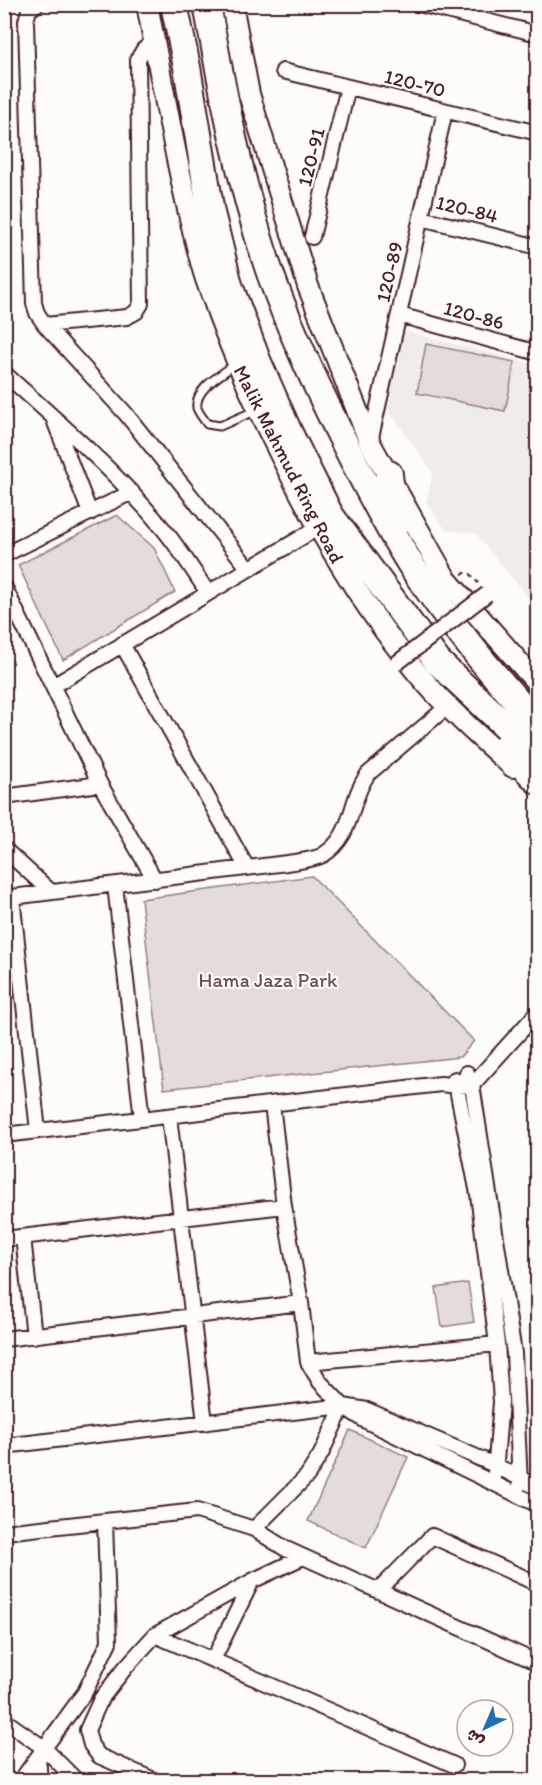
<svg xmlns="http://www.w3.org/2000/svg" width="542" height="1785" font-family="Itim,'Playpen Sans Arabic',sans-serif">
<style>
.built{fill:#f0ece8}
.green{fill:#e3dcda;stroke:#967e82;stroke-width:1.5}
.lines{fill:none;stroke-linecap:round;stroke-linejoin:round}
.lane-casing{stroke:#4a1f2b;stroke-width:11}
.street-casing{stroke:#4a1f2b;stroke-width:18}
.secondary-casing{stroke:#4a1f2b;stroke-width:24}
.highway-casing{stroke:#4a1f2b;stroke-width:30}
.path{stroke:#4a1f2b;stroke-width:2;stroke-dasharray:4.5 4.5;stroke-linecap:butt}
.lane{stroke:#fdfcf7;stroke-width:7}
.street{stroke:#fdfcf7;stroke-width:14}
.secondary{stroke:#fdfcf7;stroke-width:20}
.highway{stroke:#fdfcf7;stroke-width:26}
.street-bridge-casing{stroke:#4a1f2b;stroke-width:18;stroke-linecap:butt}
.street-bridge{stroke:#fdfcf7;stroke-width:14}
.labels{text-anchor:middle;stroke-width:4.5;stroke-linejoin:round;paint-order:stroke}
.street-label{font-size:20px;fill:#4a1f2b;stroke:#fdfcf7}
.park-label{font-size:20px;fill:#704e57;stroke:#fdfcf7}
</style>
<rect width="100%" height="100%" fill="#fdfcf7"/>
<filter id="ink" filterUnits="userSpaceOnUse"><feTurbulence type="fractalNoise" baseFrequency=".0167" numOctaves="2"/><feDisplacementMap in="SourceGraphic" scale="12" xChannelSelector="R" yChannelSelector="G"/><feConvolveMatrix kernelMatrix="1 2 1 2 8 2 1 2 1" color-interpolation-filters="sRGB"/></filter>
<g filter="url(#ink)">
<path class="built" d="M404,331L537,365V608L475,533L446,530L426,503L433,473L388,410Z"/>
<path class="green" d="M426,344L515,362L505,411L417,393Z
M117,515L154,548L175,592L63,660L18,565Z
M312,876L474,1041L460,1057L164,1089L141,899Z
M468,1283L474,1322L442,1327L436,1288Z
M350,1430L408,1457L366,1548L308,1521Z"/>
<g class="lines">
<defs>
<path id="lane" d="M237,363C223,374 194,388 197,408C199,414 204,419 207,424L220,426L257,410"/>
<path id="street" d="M37,4L29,10L26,21L34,303L37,313L45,325L126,414L249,569
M419,4L538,34
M283,71L538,133
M421,218L538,247
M312,237L348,87
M399,315L538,353
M45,325L127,317L136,312L141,304L138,59L144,49L154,42
M4,373C58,421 114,470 160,525C178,546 193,570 208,593
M54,420L90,513
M370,442L445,111
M4,555L132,492
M4,586L100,784L155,880
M122,644L247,868
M53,686L319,527
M4,797L100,784
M4,849L50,891
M115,885L142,1119
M12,897L38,1131
M4,898L287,863C298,861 314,860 323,855C355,835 348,801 368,774L448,706
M467,1073L472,1085L514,1353L520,1484
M455,1079L478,1194L497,1344L501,1402L495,1473
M272,1104L284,1206L301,1303L308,1362L320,1382L343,1406L364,1420L538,1505
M169,1116L205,1423
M4,1135L441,1084L457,1086L472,1085L538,1012
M23,1237L34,1336
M4,1239L284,1206
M4,1339L301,1303
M308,1362L497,1344
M4,1446L343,1406L367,1410L495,1465L538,1488
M254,1529L307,1476L321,1454L343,1406
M4,1532L197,1511L254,1529L286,1549L538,1663
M378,1591L432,1536L538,1584
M155,1635L454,1765
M213,1660L252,1581
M4,1720L44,1748L76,1780
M38,1757L40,1780
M21,1780L85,1692L109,1642L105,1521
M154,1780L99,1756L91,1745L87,1730L101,1699L125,1668L155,1635L252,1581L303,1557"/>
<path id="secondary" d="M147,4C164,92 179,180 202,266C206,282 213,297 218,313C235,359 254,402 276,446C317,529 364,611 425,682C452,713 483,740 513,767
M232,4L249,94L308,286L370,443L446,579L538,684"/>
<path id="highway" d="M174,4L187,67L211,213L229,285L257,360L289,433L330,515L438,662L538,756
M207,4C223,94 240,184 269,270C289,328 316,385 343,440C365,484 387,527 413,568C450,623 493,676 538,724
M389,474L394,530
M505,747L538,781"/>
</defs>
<use href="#lane" class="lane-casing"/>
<use href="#street" class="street-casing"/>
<use href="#secondary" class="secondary-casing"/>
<use href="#highway" class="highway-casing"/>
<path class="path" d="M462,574L469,572L478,583"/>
<use href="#lane" class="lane"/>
<use href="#street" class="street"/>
<use href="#secondary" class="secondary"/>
<use href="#highway" class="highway"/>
<defs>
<path id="street-bridge" d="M397,663L487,594"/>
</defs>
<use href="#street-bridge" class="street-bridge-casing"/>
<use href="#street-bridge" class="street-bridge"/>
</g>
</g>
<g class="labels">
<g class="street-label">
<text transform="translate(415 83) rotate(14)" y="7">120-70</text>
<text transform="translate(311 157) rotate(-76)" y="7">120-91</text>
<text transform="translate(467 209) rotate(14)" y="7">120-84</text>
<text transform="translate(389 272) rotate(-77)" y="7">120-89</text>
<text transform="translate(474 315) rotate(15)" y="7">120-86</text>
<text transform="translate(289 464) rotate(63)" y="7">Malik Mahmud Ring Road</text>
</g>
<g class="park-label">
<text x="268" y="987">Hama Jaza Park</text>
</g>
</g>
<rect width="542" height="1785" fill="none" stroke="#fdfcf7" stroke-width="24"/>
<rect x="12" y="12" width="518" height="1761" fill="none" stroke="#4a1f2b" stroke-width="2" filter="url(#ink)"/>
<g transform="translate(485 1728) rotate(224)"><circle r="28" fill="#fdfcf7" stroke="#b5a4a5" stroke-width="1.5"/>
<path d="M0-4.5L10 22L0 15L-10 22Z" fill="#1f6fb2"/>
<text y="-9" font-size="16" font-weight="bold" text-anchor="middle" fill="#4a1f2b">ش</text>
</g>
</svg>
